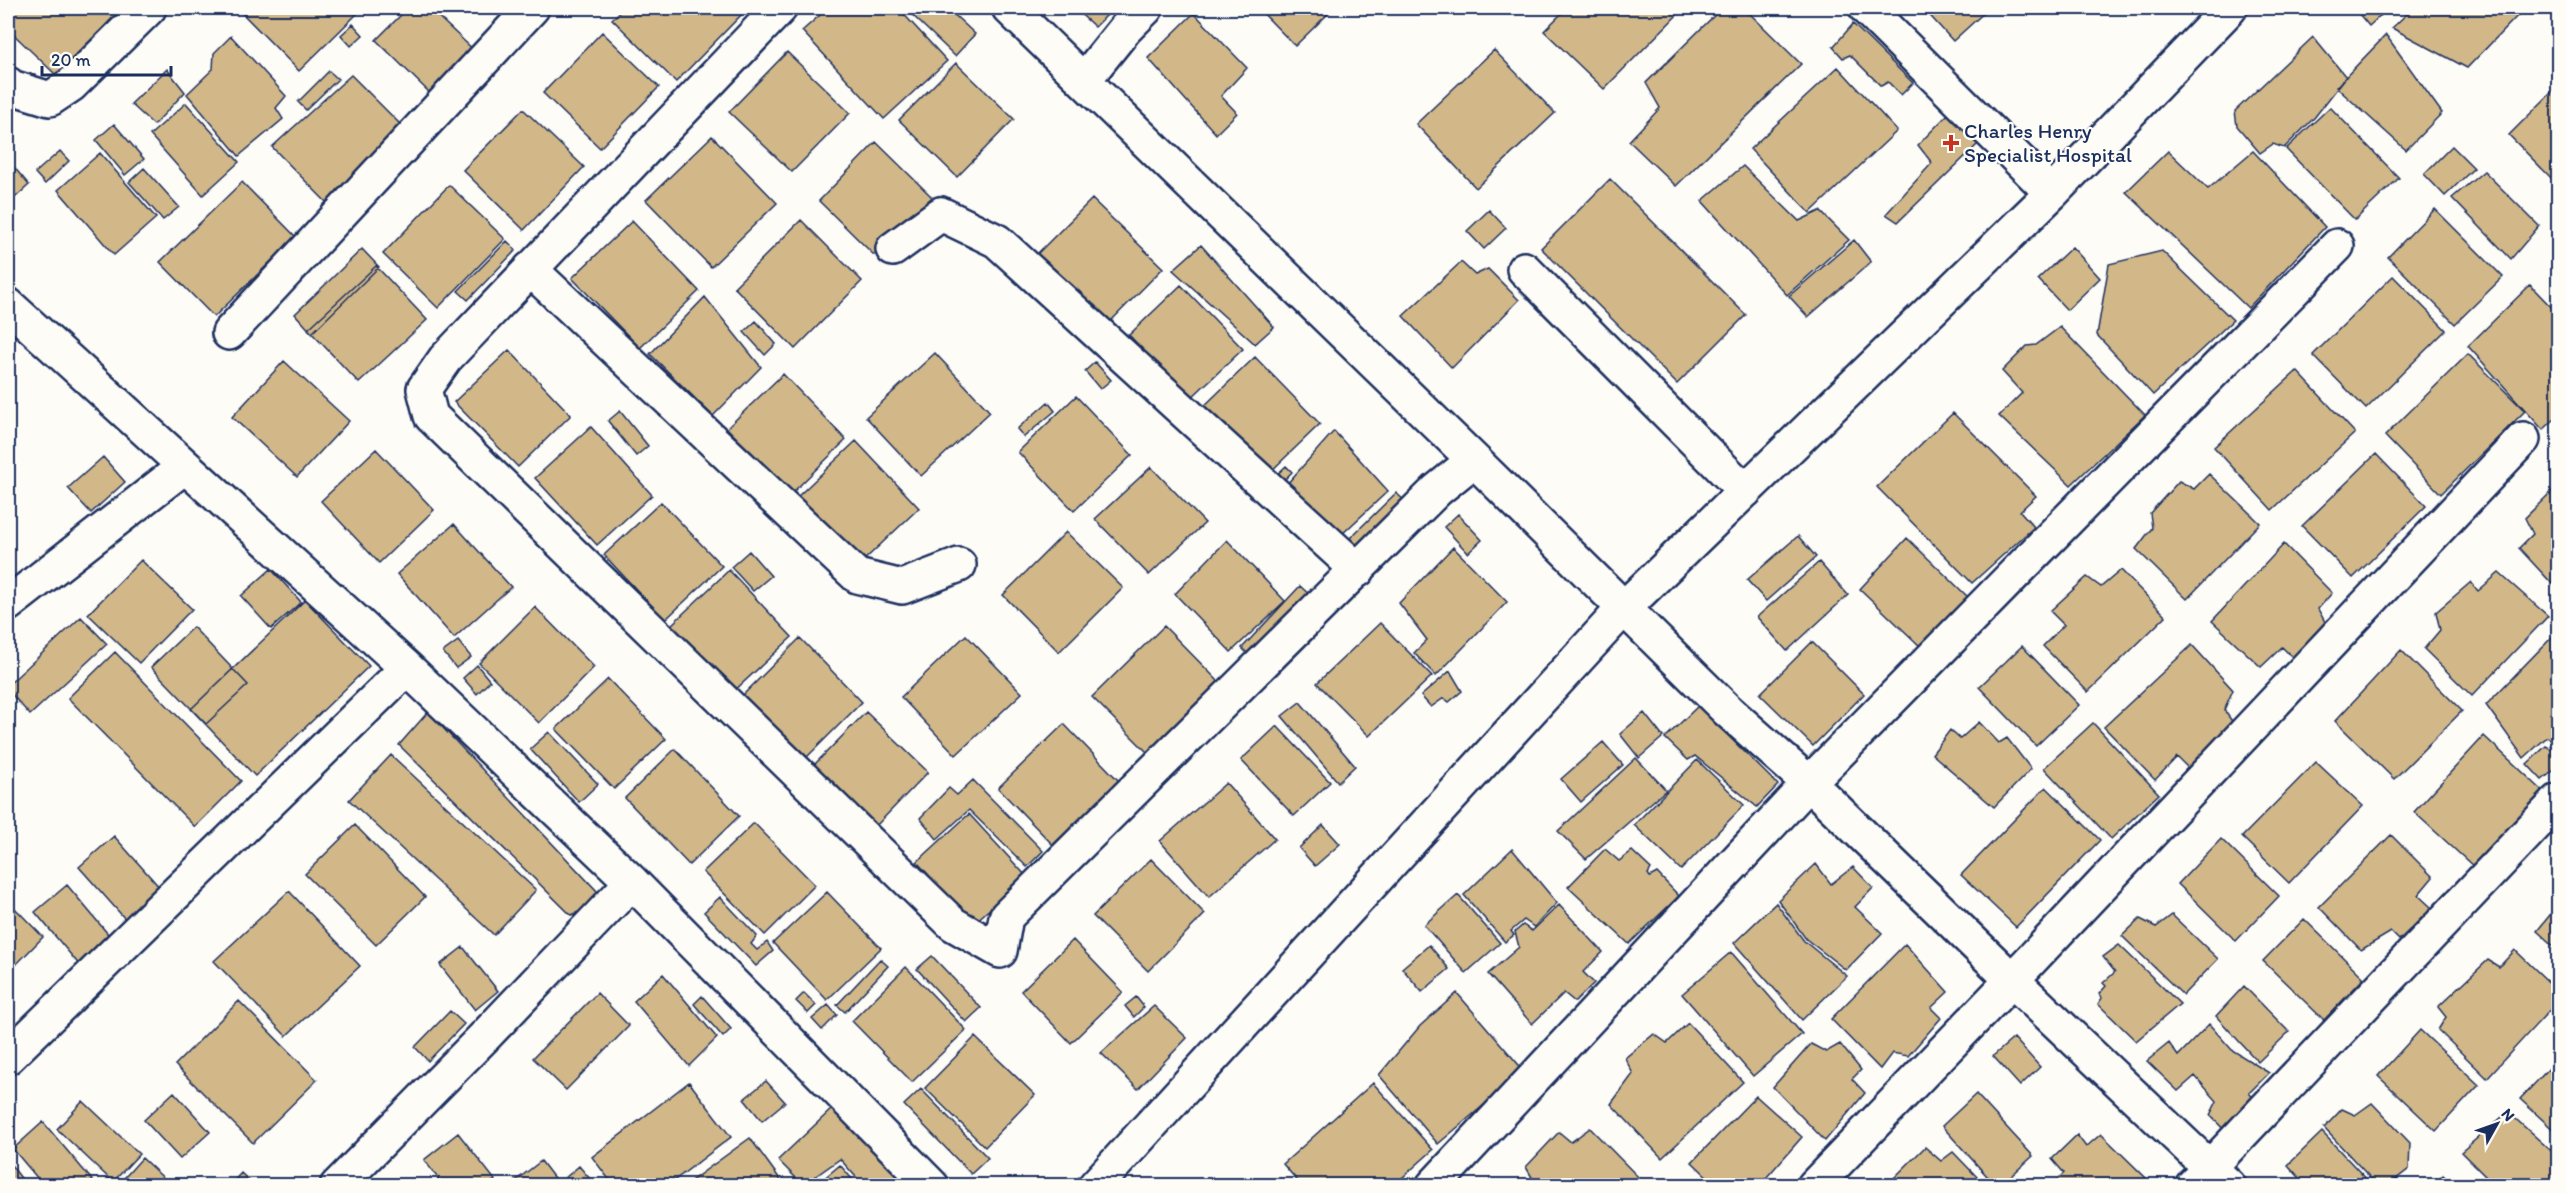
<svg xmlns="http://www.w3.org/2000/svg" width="2566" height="1193" font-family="Itim,sans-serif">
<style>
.building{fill:#d2b888;stroke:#1b2f5e;stroke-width:1.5}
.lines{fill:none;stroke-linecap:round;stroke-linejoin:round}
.minor-casing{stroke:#1b2f5e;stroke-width:38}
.minor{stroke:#fdfcf7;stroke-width:33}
.poi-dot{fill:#c8321e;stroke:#fdfcf7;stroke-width:2}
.labels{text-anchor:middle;stroke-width:4.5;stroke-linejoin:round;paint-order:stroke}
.poi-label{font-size:21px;fill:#1b2f5e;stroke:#fdfcf7;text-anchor:start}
</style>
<rect width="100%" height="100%" fill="#fdfcf7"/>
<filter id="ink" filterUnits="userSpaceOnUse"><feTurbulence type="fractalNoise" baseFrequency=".0167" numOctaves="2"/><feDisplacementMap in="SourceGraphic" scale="12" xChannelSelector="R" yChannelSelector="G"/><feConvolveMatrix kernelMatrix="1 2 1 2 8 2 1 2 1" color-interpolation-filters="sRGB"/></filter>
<g filter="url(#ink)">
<path class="building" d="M10,8H122L57,76L8,29V10Z
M248,8H363L299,71L242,13Z
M408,8H429L478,54L435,98L376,40Z
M624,8H739L744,12L676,82L612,19Z
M828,8H898L947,61L884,119L802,31Z
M905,8H947L975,34L955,56Z
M1074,8H1114L1095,27Z
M1258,8H1334L1295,46Z
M1567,8H1684L1604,89L1544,31Z
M1722,8H1744L1801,64L1676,186L1629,141L1660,108L1646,83Z
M1923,8H1989L1953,41Z
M2354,8H2389L2369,26Z
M2413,8H2523L2524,9L2467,68L2392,28Z
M1194,13L1247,68L1221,96L1237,113L1216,134L1148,58Z
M353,24L363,35L351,46L341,35Z
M1853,24L1913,83L1901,95L1888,82L1881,86L1850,55L1843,58L1833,47Z
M602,32L659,87L600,148L543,93Z
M2386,35L2442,113L2406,150L2336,87Z
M231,36L286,96L276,108L283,119L239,156L187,94L213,69L214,53Z
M2313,37L2346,77L2314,118L2284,148L2273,144L2260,153L2237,126L2235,111Z
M1494,50L1555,113L1476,188L1416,124Z
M787,52L850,113L792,172L729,112Z
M956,63L1014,119L957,177L899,120Z
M1838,67L1897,131L1810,213L1750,149Z
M167,69L185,92L154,125L131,104Z
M329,71L338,79L306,110L298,102Z
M351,75L410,134L333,209L272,147Z
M2558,86V185L2509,135Z
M186,103L239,162L203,195L150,135Z
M2330,107L2399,178L2355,220L2286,149Z
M523,109L584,167L524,230L463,170Z
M1948,114L1978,144L1898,222L1886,214L1932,163L1918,145Z
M114,124L144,159L125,175L96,140Z
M712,136L777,203L711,267L646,200Z
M876,142L932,197L874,255L819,201Z
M2452,146L2474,168L2445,196L2424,174Z
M60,151L69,161L45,184L35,173Z
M2168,151L2208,189L2253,151L2325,227L2248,308L2126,192Z
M100,153L156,218L114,255L58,190Z
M13,166L29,185L8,204V171Z
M1743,166L1799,221L1820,211L1849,240L1787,295L1702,201Z
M144,168L179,207L163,220L129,182Z
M2484,171L2539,226L2511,259L2452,198Z
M1610,179L1746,315L1677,384L1541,248Z
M242,182L296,237L214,317L160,262Z
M449,185L505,239L438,308L383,254Z
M1092,199L1163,268L1106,326L1035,256Z
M2435,209L2503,277L2455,324L2388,257Z
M1489,210L1506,228L1484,249L1467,231Z
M801,220L862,281L795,349L734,287Z
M632,221L699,291L640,348L572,278Z
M1854,240L1871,262L1808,317L1789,296Z
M507,241L516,250L468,300L458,291Z
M1201,245L1274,327L1255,344L1173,270Z
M2072,247L2100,278L2067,310L2038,279Z
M362,249L379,267L312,333L295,314Z
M2162,251L2233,320L2153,395L2097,335L2109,264Z
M1461,262L1475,275L1488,269L1519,300L1452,368L1403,316Z
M376,266L427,320L359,383L308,329Z
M2393,276L2446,330L2366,409L2313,355Z
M1181,285L1243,349L1190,399L1129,335Z
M2530,285L2558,314V416L2543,430L2468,346Z
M705,297L761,367L713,416L650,354Z
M756,321L776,344L765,355L744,332Z
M2060,327L2145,415L2071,485L1999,416L2022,393L2002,371L2027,346L2036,345Z
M509,350L571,415L518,467L454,402Z
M935,353L990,412L921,476L866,417Z
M2468,354L2525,411L2441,494L2385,436Z
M1255,357L1320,424L1266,476L1201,409Z
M284,361L349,421L297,477L232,417Z
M1095,362L1111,380L1100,389L1085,371Z
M2297,371L2355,433L2272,510L2214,447Z
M783,374L846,440L791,494L727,428Z
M1076,396L1132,455L1074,511L1018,452Z
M1048,402L1055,411L1024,437L1017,429Z
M620,411L648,446L636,456L608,421Z
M1953,413L2036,496L2020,511L2034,527L1972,583L1877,487Z
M591,427L652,495L597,545L535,478Z
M1334,431L1388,491L1340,536L1286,485Z
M856,441L919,508L860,564L796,498Z
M376,449L434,510L379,563L321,501Z
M2376,454L2426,506L2353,578L2302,526Z
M103,457L125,482L91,513L68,488Z
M1286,466L1292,472L1276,488L1270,481Z
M1151,467L1205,523L1149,575L1095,519Z
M2209,474L2260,523L2187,599L2136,549L2152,528L2150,513L2179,481L2194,489Z
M2558,485V590L2519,548L2533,534L2525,518Z
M1396,493L1405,501L1358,548L1349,539Z
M661,502L722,566L665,620L604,555Z
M1458,514L1482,540L1468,553L1444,527Z
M454,524L511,587L454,638L397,574Z
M1066,532L1123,588L1059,652L1003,595Z
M1798,536L1816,557L1766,601L1747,580Z
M1907,538L1969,598L1922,648L1860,589Z
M1227,540L1285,601L1231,652L1175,594Z
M2284,544L2332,593L2318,609L2325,622L2293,658L2282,647L2261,667L2212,621Z
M1453,547L1507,602L1436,676L1414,653L1427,640L1399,603Z
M749,551L771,576L753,591L731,567Z
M141,560L192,609L139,663L88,614Z
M1819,562L1848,595L1787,651L1757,617Z
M271,569L301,602L271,629L241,596Z
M729,570L792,637L731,694L669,627Z
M2121,570L2166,616L2088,692L2043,646L2064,625L2050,611L2087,577L2101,587Z
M2499,573L2548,616L2472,696L2424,649L2440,630L2436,612L2471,582L2478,591Z
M1300,586L1313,598L1254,660L1242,648Z
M305,600L369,666L255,776L191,709Z
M535,607L594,667L539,723L479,663Z
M81,617L107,644L30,715L8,690V685Z
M1380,623L1432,676L1369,736L1317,683Z
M1164,626L1220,683L1149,754L1092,697Z
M193,627L248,685L206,724L151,667Z
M966,635L1022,693L956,755L901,697Z
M2554,635L2558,639V744L2547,737L2524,758L2486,705Z
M800,638L862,702L804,760L741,697Z
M458,641L471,657L456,668L443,652Z
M1812,642L1864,694L1813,746L1760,694Z
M2192,645L2233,690L2224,710L2234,724L2189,769L2177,757L2155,780L2104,727Z
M2022,646L2079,705L2036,746L1979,687Z
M2401,650L2462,711L2394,779L2335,721Z
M115,652L241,781L195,827L68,698Z
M477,665L490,681L477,694L463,678Z
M1450,671L1462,691L1449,702L1444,698L1431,707L1421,696Z
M608,679L666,739L614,789L556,729Z
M1300,702L1355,766L1338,782L1282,716Z
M1698,706L1778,785L1757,807L1695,756L1688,760L1665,738Z
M428,712L597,891L591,907L571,915L399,745Z
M866,712L928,772L875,827L813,766Z
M1644,713L1663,737L1639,758L1620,734Z
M1979,722L1999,743L2007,738L2031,769L1994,807L1932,754L1950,730L1960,739Z
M2093,723L2159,794L2111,839L2044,768Z
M1064,724L1119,781L1053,845L998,788Z
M1277,726L1330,782L1294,816L1241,760Z
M549,732L598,784L579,802L530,749Z
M2484,736L2545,793L2474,867L2414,812Z
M1603,742L1623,765L1581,802L1561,779Z
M2546,746L2558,753V767L2542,780L2527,764Z
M675,749L739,816L689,865L625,798Z
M391,755L536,890L494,935L349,800Z
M1636,758L1666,790L1586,859L1558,831Z
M1697,760L1744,805L1681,870L1634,825Z
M2316,762L2363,806L2289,883L2242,837Z
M973,780L1043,851L1027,867L969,810L937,839L920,818L949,788L957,795Z
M1226,783L1275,839L1209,897L1160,841Z
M2046,787L2100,840L2016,927L1961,875Z
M969,814L1026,876L973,924L917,862Z
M754,823L815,885L765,935L703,872Z
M355,825L425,897L376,945L305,874Z
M1323,825L1340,844L1315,866L1299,848Z
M2391,835L2433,877L2418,895L2432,908L2399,940L2391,932L2361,950L2319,907Z
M114,836L161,889L126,920L79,867Z
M2221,839L2279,896L2236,941L2178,884Z
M1512,849L1557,903L1534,927L1524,920L1511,931L1514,935L1505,942L1464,895Z
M1605,849L1619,861L1632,851L1651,869L1648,874L1650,877L1657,873L1679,896L1629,944L1568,887Z
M1151,859L1205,914L1148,971L1093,916Z
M1816,864L1831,884L1853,867L1873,888L1855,907L1882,933L1846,970L1806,939L1778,900Z
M67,885L113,940L81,967L35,912Z
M289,891L360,966L286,1036L214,961Z
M827,892L881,948L827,1000L773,943Z
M1458,895L1500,943L1466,973L1424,925Z
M720,897L757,936L751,944L757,950L767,942L773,951L756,966L704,912Z
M8,901L43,937L8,973Z
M1776,903L1804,941L1847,976L1802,1020L1734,943Z
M1559,905L1603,952L1583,972L1594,983L1575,1002L1564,993L1532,1024L1488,974L1519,947L1515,932L1523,925L1532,931Z
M2558,905V950L2537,931Z
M2172,915L2218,959L2183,995L2122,936L2140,919L2156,927Z
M2304,919L2364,978L2324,1020L2263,961Z
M1073,940L1123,992L1071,1043L1021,991Z
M1905,944L1948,992L1931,1008L1941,1018L1908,1056L1892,1053L1880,1069L1831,1019Z
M1429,945L1449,969L1422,992L1402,968Z
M2119,945L2180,1004L2136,1041L2098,1004L2102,998L2099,994L2106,986L2103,983L2115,972L2103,957Z
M463,947L498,991L475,1010L440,965Z
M2515,950L2558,991V1001L2487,1078L2438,1030L2446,1017L2438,1007L2488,960L2499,967Z
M1731,952L1802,1034L1753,1076L1682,994Z
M932,956L981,1008L966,1022L917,969Z
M880,959L888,966L845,1012L837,1005Z
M906,967L966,1030L912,1082L852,1021Z
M663,974L717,1038L689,1066L634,1001Z
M2244,986L2289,1032L2258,1062L2216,1016Z
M597,993L629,1026L566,1090L533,1058Z
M804,993L816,1005L808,1013L796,1001Z
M1457,993L1524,1071L1438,1144L1379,1075L1420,1026Z
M702,996L731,1029L723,1037L694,1004Z
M1136,997L1144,1007L1134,1017L1125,1006Z
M239,1001L317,1080L253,1143L175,1065Z
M828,1005L837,1015L822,1030L812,1019Z
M1154,1006L1187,1038L1138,1089L1101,1053Z
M450,1011L464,1024L428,1061L415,1047Z
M1688,1023L1743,1082L1662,1158L1611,1104L1633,1074L1625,1058L1654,1034L1667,1043Z
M2209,1024L2232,1050L2269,1073L2249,1093L2262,1107L2228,1134L2210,1115L2217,1101L2195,1076L2178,1091L2147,1061L2169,1043L2178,1056Z
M2420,1030L2479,1085L2436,1131L2378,1076Z
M975,1037L1035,1095L985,1147L925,1088Z
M2014,1038L2040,1067L2020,1086L1993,1056Z
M1811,1044L1826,1052L1840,1044L1861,1070L1852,1079L1865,1093L1825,1141L1773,1087Z
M2558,1059V1134L2520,1099Z
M766,1081L785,1102L762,1121L744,1099Z
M689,1082L731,1137L667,1186H614L592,1157Z
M1373,1083L1433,1150L1393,1186H1302L1283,1164Z
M921,1089L988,1158L971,1174L904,1105Z
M174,1092L210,1132L180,1159L144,1120Z
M1976,1094L2033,1156L2000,1186H1996L1942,1126Z
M1756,1096L1802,1137L1759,1186H1717L1692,1162Z
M83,1101L139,1154L113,1182L57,1129Z
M2372,1103L2410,1143L2409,1169L2387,1186H2378L2324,1128L2342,1109L2355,1115Z
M834,1107L912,1186H864L840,1159L803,1185L778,1160Z
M2508,1112L2558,1157V1174L2548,1186H2495L2461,1152Z
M43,1122L97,1186H44L13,1149Z
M1590,1128L1643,1182L1640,1186H1528L1533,1179L1526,1167L1559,1132L1571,1142Z
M2322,1132L2373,1186H2307L2288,1165Z
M458,1133L495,1180L487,1186H444L424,1160Z
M2101,1134L2146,1178L2142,1186H2051L2064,1173L2052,1159L2077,1135L2086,1147Z
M750,1138L785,1186H684Z
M1925,1147L1941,1161L1953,1152L1980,1180L1976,1186H1886Z
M142,1158L172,1186H117Z
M8,1161L27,1186H8Z
M541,1161L560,1186H509Z
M840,1165L858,1186H815Z
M579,1166L596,1186H572L565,1178Z
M241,1173L255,1186H229Z
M2443,1175L2455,1186H2433Z"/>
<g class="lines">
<defs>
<path id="minor" d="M780,8L445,359L424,389L431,416L953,924L1000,951L1006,917L1437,490L1474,460
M1009,8L1474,460L1728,711L1809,783L2012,980L2229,1186
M1866,8L2052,193
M1084,80L1125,29L1146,8
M8,84L11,87L50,99L71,85L149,8
M893,249L941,214L997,241L1358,570
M530,269L857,576L902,587L959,565
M1524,269L1745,491
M8,305L407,668L632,882L932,1186
M229,333L532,8
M8,604L184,467
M8,1057L407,668
M337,1186L485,1036L632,882
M1095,1186L1623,609L2052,193L2230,8
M1433,1186L1809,783L2337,246
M1814,1186L2012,980L2523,439
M2192,1186L2558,801"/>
</defs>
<use href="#minor" class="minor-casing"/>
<use href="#minor" class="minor"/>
</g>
</g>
<path class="poi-dot" d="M1948 134h6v6h6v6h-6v6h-6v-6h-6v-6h6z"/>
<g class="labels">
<g class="poi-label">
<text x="1964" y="138">Charles Henry<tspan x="1964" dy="24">Specialist Hospital</tspan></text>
</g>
</g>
<rect width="2566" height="1193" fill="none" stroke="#fdfcf7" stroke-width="30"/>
<rect x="15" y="15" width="2536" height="1163" fill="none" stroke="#1b2f5e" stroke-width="2" filter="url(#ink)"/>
<g transform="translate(2497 1124) rotate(50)" stroke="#fdfcf7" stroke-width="4.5" paint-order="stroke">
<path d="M0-4.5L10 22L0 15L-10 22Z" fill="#1b2f5e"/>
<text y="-9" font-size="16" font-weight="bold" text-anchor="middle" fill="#1b2f5e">N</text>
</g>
<path d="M42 66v9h129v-9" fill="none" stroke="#1b2f5e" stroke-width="3"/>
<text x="51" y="66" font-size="18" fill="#1b2f5e" stroke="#fdfcf7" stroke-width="4.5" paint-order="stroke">20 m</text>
</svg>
